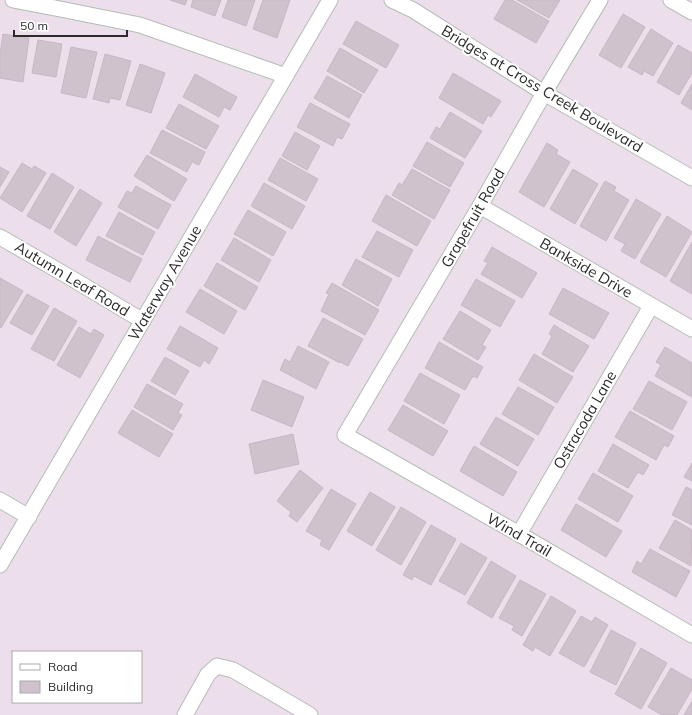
<svg xmlns="http://www.w3.org/2000/svg" width="692" height="715" font-family="Mulish,sans-serif">
<style>
.building{fill:#cfc2cd;stroke:#c7b7c5}
.lines{fill:none;stroke-linecap:round;stroke-linejoin:round}
.minor-casing{stroke:#b1beb5;stroke-width:17}
.minor{stroke:#fff;stroke-width:15}
.labels{text-anchor:middle;stroke-width:4;stroke-linejoin:round;paint-order:stroke}
.street-label{font-size:15px;fill:#2b2b2b;stroke:#fff}
</style>
<rect width="100%" height="100%" fill="#ecdeeb"/>
<path class="building" d="M170,0H187L185,5Z
M193,0H221L215,16L191,7Z
M228,0H255L246,26L222,17Z
M263,0H290L277,38L253,29Z
M505,0H512L549,21L536,43L494,19Z
M517,0H560L549,18Z
M623,14L645,27L621,68L599,55Z
M356,21L399,45L386,68L343,44Z
M651,29L673,43L653,76L644,71L642,75L628,67Z
M3,34L29,38L23,82L0,78V54Z
M38,40L62,44L56,77L32,73Z
M678,45L692,53V73L679,95L657,82Z
M71,47L97,52L86,98L61,93Z
M340,48L378,70L364,93L327,71Z
M105,54L131,61L120,100L110,98L109,103L93,99Z
M140,64L165,73L151,113L126,105Z
M453,73L501,101L491,117L488,115L483,124L439,98Z
M195,74L237,97L230,110L224,107L219,117L183,97Z
M327,76L362,95L349,118L314,98Z
M692,84V110L681,103Z
M310,103L350,124L342,139L337,137L333,146L297,127Z
M179,104L219,126L206,149L166,128Z
M450,112L482,131L465,158L430,138L436,127L440,129Z
M162,130L205,152L199,165L192,162L187,172L150,153Z
M295,132L320,146L307,170L282,156Z
M427,142L464,163L450,187L413,166Z
M547,143L558,150L556,154L570,162L544,207L519,192Z
M147,155L187,179L174,201L134,176Z
M280,158L318,179L306,201L268,180Z
M22,163L32,169L34,166L46,173L22,212L0,198Z
M0,167L9,172L0,187Z
M412,169L450,190L434,219L392,195L399,183L402,185Z
M573,169L598,184L575,224L550,209Z
M52,173L74,187L50,229L27,216Z
M605,181L616,187L614,191L629,200L606,241L580,226Z
M264,183L305,206L292,229L251,206Z
M136,186L171,205L158,229L118,207L127,191L132,193Z
M80,189L102,203L76,246L54,232Z
M386,195L431,221L417,246L372,221Z
M636,199L661,214L635,259L621,251L625,244L614,238Z
M248,210L286,232L273,256L234,234Z
M119,212L155,232L143,255L106,236Z
M667,216L692,232L666,277L640,262Z
M377,231L413,250L399,277L362,257Z
M98,236L142,259L130,282L86,260Z
M234,238L271,260L259,282L221,260Z
M692,242V294L670,281Z
M492,247L537,273L522,298L481,274L488,263L484,261Z
M356,259L392,279L378,306L342,285Z
M217,263L258,287L245,310L204,286Z
M0,278L23,291L1,328L0,327Z
M476,279L515,301L500,327L461,305Z
M332,283L379,310L365,335L321,311L329,294L326,293Z
M563,288L609,313L594,339L549,314Z
M200,289L237,311L224,334L186,312Z
M27,294L49,306L32,335L10,323Z
M54,308L77,321L54,361L31,349Z
M460,311L491,330L482,345L486,347L478,360L443,339Z
M323,318L363,339L348,366L340,362V363L308,346Z
M554,325L589,346L573,372L542,354L552,336L549,334Z
M180,326L218,348L209,364L204,360L200,367L167,349Z
M79,327L91,334L94,329L104,335L80,378L57,365Z
M439,342L483,367L477,378L473,376L465,390L425,368Z
M298,346L329,362L316,389L280,370L285,359L290,362Z
M665,347L692,363V397L655,376L661,365L656,362Z
M534,354L573,377L557,403L519,380Z
M165,357L189,371L175,395L151,381Z
M420,373L460,395L444,424L404,401Z
M263,380L304,397L292,427L251,410Z
M649,381L687,402L672,430L633,409Z
M147,384L183,404L178,413L182,415L173,430L134,407Z
M518,387L554,407L538,435L502,414Z
M403,405L448,431L433,456L388,430Z
M132,410L173,434L159,457L118,433Z
M630,411L674,436L668,447L664,445L656,460L615,437Z
M496,417L534,439L518,466L480,444Z
M293,434L299,464L255,474L249,444Z
M613,444L649,465L643,475L638,472L628,488L598,471Z
M474,446L517,472L503,496L460,471Z
M692,463V481L684,477Z
M300,470L323,488L297,522L289,516L291,512L277,501Z
M593,473L633,496L618,522L578,499Z
M686,487L692,490V525L672,515Z
M331,489L356,504L329,550L320,545L322,540L306,531Z
M370,492L395,507L372,546L347,531Z
M576,504L622,531L606,557L561,530Z
M401,507L426,522L401,565L376,550Z
M675,520L692,530L691,566L659,548Z
M431,525L456,539L431,585L414,576L412,580L403,575Z
M461,543L487,558L465,595L439,581Z
M650,549L690,571L676,597L632,572L637,561L641,564Z
M491,561L516,576L492,618L467,603Z
M520,580L546,594L522,636L512,630L514,626L499,618Z
M551,596L576,611L550,656L535,647L533,651L523,645Z
M581,616L592,622L595,617L608,625L584,667L559,653Z
M611,630L636,643L616,685L590,672Z
M641,648L667,663L641,709L615,694Z
M671,668L692,680V689L677,715H662L648,707Z
M692,701V715H684Z"/>
<g class="lines">
<defs>
<path id="minor" d="M13,0L60,9L140,25L286,76
M392,0L413,10L544,93L692,178
M600,0L544,93L480,206L345,435L519,534L692,635
M671,0L692,12
M480,206L692,329
M0,237L71,278L143,321
M0,500L29,517
M519,534L651,306
M0,565L330,0
M185,715L208,674L217,666L233,670L310,715"/>
</defs>
<use href="#minor" class="minor-casing"/>
<use href="#minor" class="minor"/>
</g>
<g class="labels">
<g class="street-label">
<text transform="translate(542 89) rotate(31)" y="5">Bridges at Cross Creek Boulevard</text>
<text transform="translate(473 218) rotate(-60)" y="5">Grapefruit Road</text>
<text transform="translate(586 268) rotate(30)" y="5">Bankside Drive</text>
<text transform="translate(72 279) rotate(31)" y="5">Autumn Leaf Road</text>
<text transform="translate(165 283) rotate(-60)" y="5">Waterway Avenue</text>
<text transform="translate(585 420) rotate(-60)" y="5">Ostracoda Lane</text>
<text transform="translate(519 535) rotate(30)" y="5">Wind Trail</text>
</g>
</g>
<rect x="12" y="651" width="130" height="52" fill="#ffffff" stroke="#aaaaaa"/>
<rect x="20" y="664" width="20" height="6" fill="#ffffff" stroke="#aaaaaa"/>
<text x="48" y="671" font-size="12" fill="#2b2b2b">Road</text>
<rect x="20" y="681" width="20" height="12" fill="#cfc2cd" stroke="#aaaaaa"/>
<text x="48" y="691" font-size="12" fill="#2b2b2b">Building</text>
<path d="M14 30v6h113v-6" fill="none" stroke="#2b2b2b" stroke-width="2"/>
<text x="20" y="30" font-size="12" fill="#2b2b2b" stroke="#ffffff" stroke-width="3" paint-order="stroke">50 m</text>
</svg>
